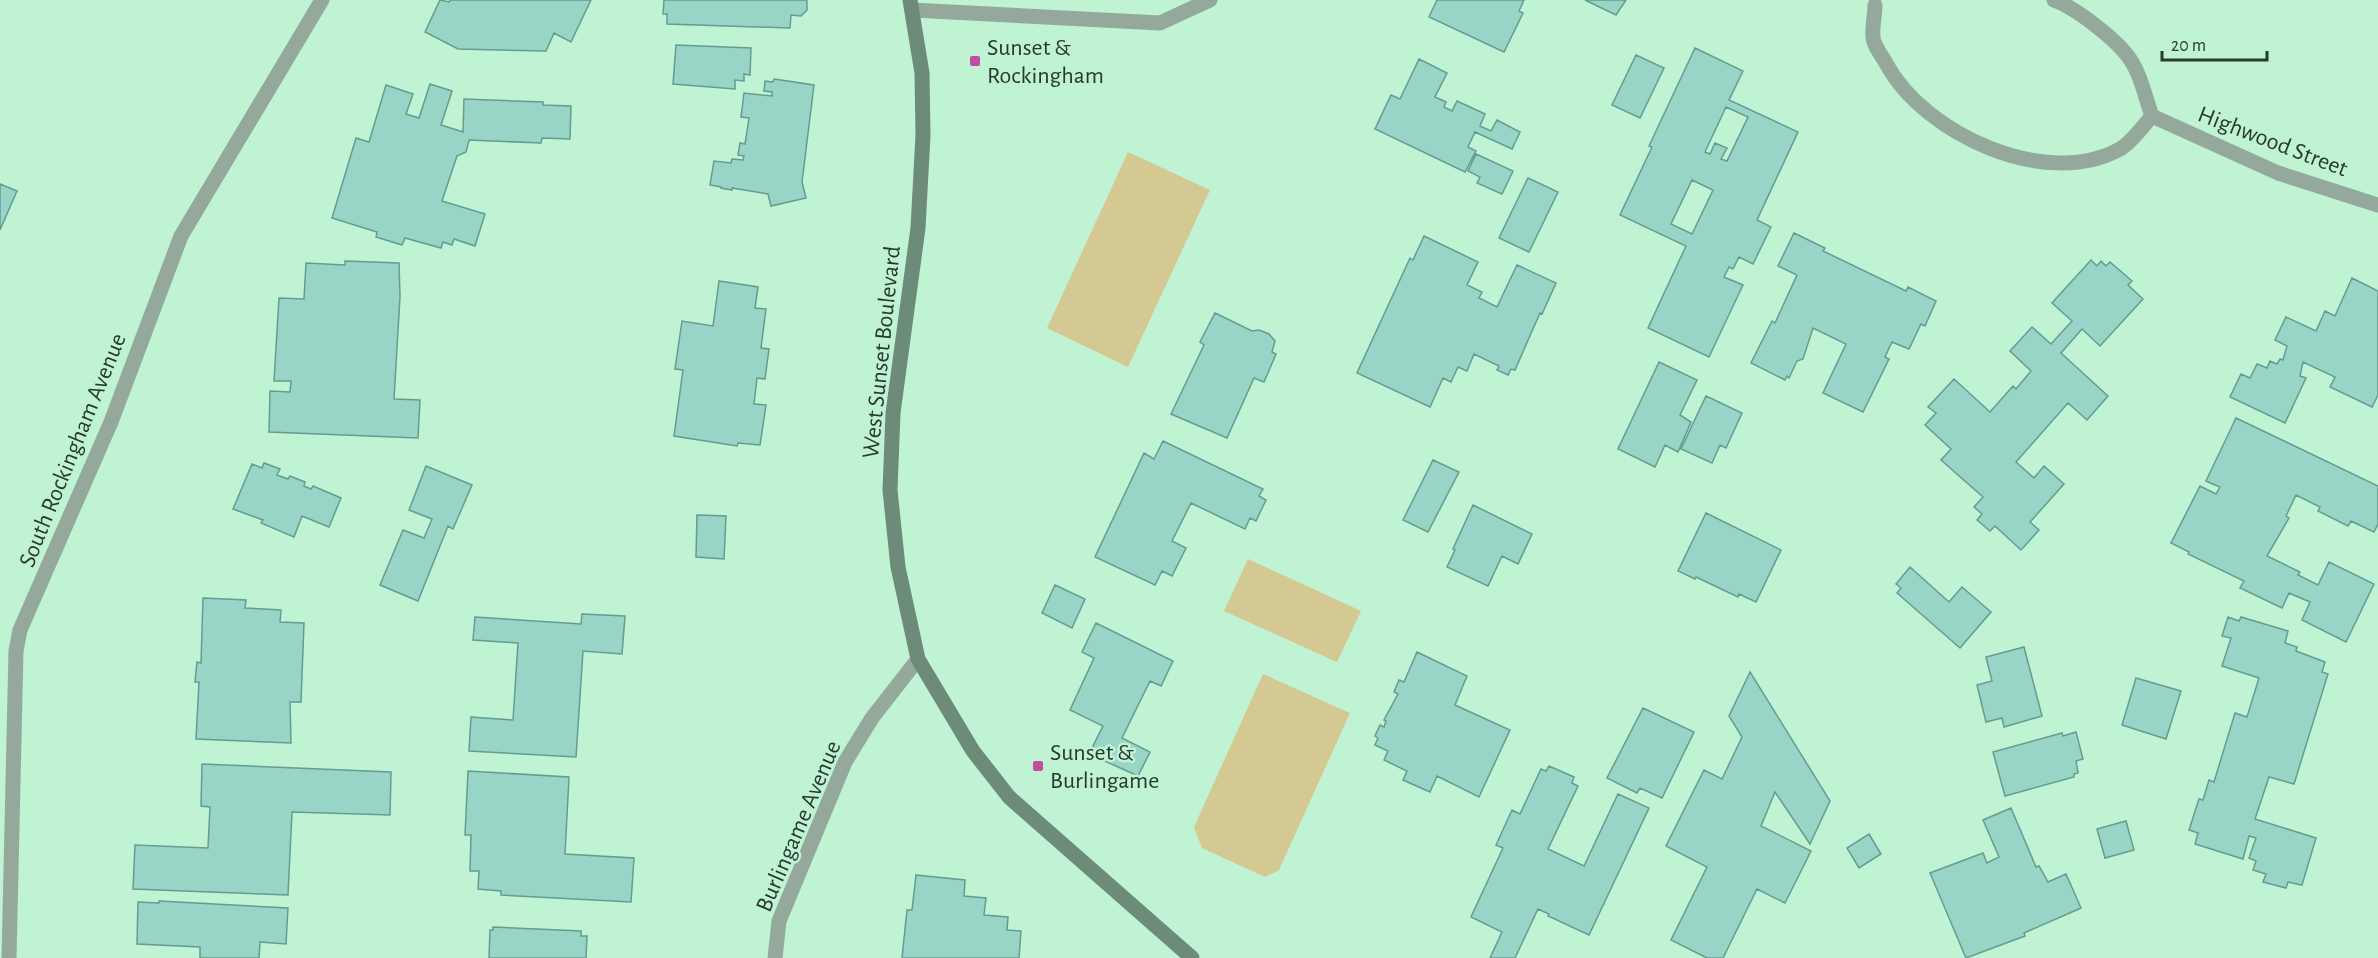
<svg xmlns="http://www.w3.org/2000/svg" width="2378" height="958" font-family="'Alegreya Sans',sans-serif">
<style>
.green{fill:#d4c992}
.building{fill:#98d5c7;stroke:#629d90;stroke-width:1.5;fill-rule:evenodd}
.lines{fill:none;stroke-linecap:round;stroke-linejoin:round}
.street{stroke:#94a99c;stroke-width:15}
.secondary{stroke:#6c8b79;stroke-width:15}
.poi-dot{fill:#c04ca4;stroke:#c0f2d4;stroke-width:2}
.labels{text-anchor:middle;stroke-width:5;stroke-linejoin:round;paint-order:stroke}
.poi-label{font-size:24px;fill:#263a2e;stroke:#c0f2d4;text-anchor:start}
.street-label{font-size:24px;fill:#263a2e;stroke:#c0f2d4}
</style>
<rect width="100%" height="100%" fill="#c0f2d4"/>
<path class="green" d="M1128,152L1210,190L1128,367L1047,328Z
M1248,559L1361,611L1337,662L1224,611Z
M1263,674L1350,713L1279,870L1265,877L1202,848L1194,827Z"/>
<path class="building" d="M440,0L449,2L450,0H591L571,42L554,33L546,51L458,49L425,32Z
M664,0H806L807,1V10L801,16L791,15L790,28L667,24V14H663Z
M1437,0H1524L1519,11L1523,13L1504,52L1429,17Z
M1585,0H1626L1616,15Z
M676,45L751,48L750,75L744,74V81L735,80V89L673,84Z
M1695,48L1743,71L1729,100L1798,132L1757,220L1771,227L1753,264L1739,257L1733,269L1729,267L1724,277L1743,285L1709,357L1648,328L1686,246L1620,215L1652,147L1649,146ZM1726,107L1748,117L1727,161L1721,159L1727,148L1715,143L1710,154L1705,152ZM1692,180L1713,190L1692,234L1671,224Z
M1636,55L1664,68L1640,118L1612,105Z
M1419,59L1447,73L1435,97L1446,102L1444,107L1452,111L1457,101L1485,114L1480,126L1491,131L1497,120L1520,132L1512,149L1475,132L1468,147L1476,151L1465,172L1375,129L1391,95L1400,99Z
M774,79L814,85L802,182L806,198L771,206L768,194L732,188V190L721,188V187L710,185L714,161L731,163L732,159L743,160L744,156L738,155L740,143L745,144L749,118L741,117L744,93L772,96V92L764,91L765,81L773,82Z
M430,84L452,91L441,125L463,132L464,99L543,102V105L571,106L570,139L542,138L541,143L469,140L466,152L457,156L442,201L485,214L475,246L454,239L452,245L443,242L441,248L405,238L402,245L376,237L377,232L332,218L356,138L369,142L386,85L413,94L406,114L419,118Z
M1476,154L1513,171L1502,194L1477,183L1480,177L1468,171Z
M1528,178L1558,192L1529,252L1499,238Z
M0,184L17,191L0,230Z
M1794,233L1825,248L1823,251L1906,291L1908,287L1936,301L1925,326L1921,324L1909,349L1892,342L1885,357L1889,359L1863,412L1823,393L1846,344L1813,328L1803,359L1797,361L1789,378L1787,376L1785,380L1751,363L1772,321L1775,323L1797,275L1778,266Z
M1424,236L1478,262L1467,285L1482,292L1479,298L1497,307L1517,265L1556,283L1542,314L1540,313L1515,370L1511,369L1508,375L1497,370L1499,366L1474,354L1467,371L1458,367L1451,382L1443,378L1430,407L1357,373L1410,258L1413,260Z
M2091,260L2097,266L2101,261L2106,266L2110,262L2132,281L2128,285L2143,299L2100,346L2082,329L2061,353L2108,396L2087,420L2068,403L2016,462L2034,478L2044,466L2064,484L2030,522L2039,530L2021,550L1995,526L1990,531L1977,520L1982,514L1974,507L1983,497L1941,460L1951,449L1925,425L1936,413L1928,407L1954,379L1990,412L2013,386L2016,389L2031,371L2010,351L2032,327L2051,344L2072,321L2052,303Z
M345,261L399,263L400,297L394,399L420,400L418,438L269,432L270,391L290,392L291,381H274L279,298L304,299L306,263L345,265Z
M2352,278L2378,291V395L2372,407L2330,387L2335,377L2303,362L2300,376L2306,378L2285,423L2230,397L2241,374L2250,378L2257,364L2267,368L2270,361L2277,364L2280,359L2283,360L2287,346L2275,340L2286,317L2316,331L2325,311L2335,316Z
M719,281L758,287L755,308L766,309L761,348L769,349L765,379L757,378L754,404L766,405L760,445L738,443L737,446L674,436L683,370L675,369L682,321L713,326Z
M1215,313L1252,331L1259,330L1269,334L1275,341L1272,352L1276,354L1264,382L1254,378L1227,438L1171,414L1204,345L1200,342Z
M1659,362L1697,380L1680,415L1691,422L1678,452L1665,445L1655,467L1618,449Z
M1706,396L1742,413L1726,448L1720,445L1712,463L1681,449Z
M2236,418L2378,486V524L2374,532L2351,521L2348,526L2318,511L2320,507L2296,495L2286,516L2289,518L2267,556L2300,572L2298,575L2318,585L2329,562L2374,584L2346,642L2302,620L2310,602L2289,593L2282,608L2240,588L2244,581L2188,554L2189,552L2171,543L2200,486L2216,494L2220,487L2206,481Z
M1163,441L1263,489L1259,496L1266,500L1256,521L1250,518L1245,529L1191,503L1172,541L1186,548L1172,576L1162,571L1155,585L1095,557L1144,453L1154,459Z
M1433,460L1459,472L1428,532L1403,520Z
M264,463L280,469L277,475L288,479L290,476L305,482L304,486L311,489L313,486L341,498L329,527L302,516L294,537L261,523L263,520L233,509L252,464L262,468Z
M426,466L472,485L453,529L448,526L418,601L380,585L403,530L424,538L432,519L409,510Z
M1473,505L1532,534L1518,564L1502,556L1488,586L1447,567L1455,550L1453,549Z
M1706,513L1781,550L1756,602L1739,594L1738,597L1696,577L1695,579L1678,571Z
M697,515L726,516L724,559L696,557Z
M1910,567L1949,602L1962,587L1991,612L1960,648L1897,593L1901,588L1896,584Z
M1055,585L1085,599L1072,628L1042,613Z
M203,598L246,600L245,608L281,610L280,622L304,623L301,702H290L291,743L196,739L199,682H195L197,662L201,663Z
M582,614L625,616L622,654L583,651L576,757L469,751L471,717L513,720L518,643L473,640L475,617L581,624Z
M2228,617L2239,621L2241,617L2288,631L2285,643L2297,647L2296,651L2325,662L2322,672L2328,674L2294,784L2269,777L2255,819L2316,838L2302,885L2288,882L2286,888L2263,882L2266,874L2253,870L2256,861L2249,858L2256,838L2249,836L2243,859L2195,844L2198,833L2189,830L2199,799L2203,800L2209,780L2214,782L2235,713L2247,717L2259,678L2222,666L2231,638L2222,636Z
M1096,623L1173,661L1161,686L1150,681L1122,738L1150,752L1138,776L1089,754L1103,726L1070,710L1094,658L1082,652Z
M2024,647L2042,716L2004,727L2002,718L1986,722L1977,685L1992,681L1986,657Z
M1417,652L1467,676L1455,705L1510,730L1479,797L1437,776L1430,792L1403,780L1407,771L1384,760L1388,751L1375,745L1378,738L1375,736L1380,725L1384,727L1386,721L1384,720L1398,694L1394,692L1399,680L1404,682Z
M1750,672L1830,801L1810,844L1775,792L1761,826L1811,851L1785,903L1757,889L1723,958H1707L1671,940L1707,867L1666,846L1704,770L1722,779L1742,737L1729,716Z
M2136,678L2181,691L2166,739L2122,725Z
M1643,708L1694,732L1662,798L1640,788L1637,793L1607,778Z
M2076,732L2083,759L2076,761L2078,773L2074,774V777L2005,796L1993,752L2062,733L2063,736Z
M202,764L391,772L390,815L292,812L288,895L133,889L135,845L208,848L210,807L201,806Z
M1549,766L1574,777L1572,783L1578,786L1548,849L1584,866L1618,794L1649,808L1589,935L1548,916L1549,914L1538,909L1515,958H1490L1502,932L1471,917L1503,848L1496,845L1512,810L1520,814L1541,769L1546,771Z
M468,771L569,777L565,854L634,858L631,902L501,895V891L478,889L479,871H470L471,835H465Z
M2011,808L2036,867L2039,866L2048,882L2066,874L2081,908L2024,933L2025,936L1966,958L1930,873L1983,853L1987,863L1999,857L1983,820Z
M2126,821L2134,850L2105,858L2097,829Z
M1869,834L1881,854L1859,868L1847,848Z
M916,875L965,880L964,896L986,898L984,915L1008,917L1007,930L1021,931L1019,958H902L907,910H912Z
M159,901L288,908L286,944L260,942L259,958H200V947L137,944L138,902L159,903Z
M493,927L581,931V936H587L586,958H489L490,930H493Z"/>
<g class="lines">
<path class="street" d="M2054,0C2076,8 2122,43 2133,64C2142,79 2146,100 2152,116L2278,173L2378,205
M1875,5C1875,15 1872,26 1873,37C1873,45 1883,57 1887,65C1925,134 2046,190 2120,149C2132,142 2143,126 2152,116
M912,10L1160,23L1210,0
M9,958L16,651L20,630L111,422L181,236L322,0
M775,958L779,921L845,762L872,718L918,659"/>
<path class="secondary" d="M910,0L922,73L923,135L918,228L893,413L890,490L898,567L918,659L973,751L1009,797L1192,958"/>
</g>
<g class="poi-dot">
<rect x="969" y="55" width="12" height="12" rx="3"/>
<rect x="1032" y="760" width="12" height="12" rx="3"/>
</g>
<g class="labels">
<g class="poi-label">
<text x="987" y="55">Sunset &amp;<tspan x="987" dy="28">Rockingham</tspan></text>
<text x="1050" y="760">Sunset &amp;<tspan x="1050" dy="28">Burlingame</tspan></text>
</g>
<g class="street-label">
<text transform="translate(2273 141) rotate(21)" y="8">Highwood Street</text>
<text transform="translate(881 352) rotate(-84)" y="8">West Sunset Boulevard</text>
<text transform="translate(72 450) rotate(-68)" y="8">South Rockingham Avenue</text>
<text transform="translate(798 826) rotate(-67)" y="8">Burlingame Avenue</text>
</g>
</g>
<path d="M2162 51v9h105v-9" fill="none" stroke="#263a2e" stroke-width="3"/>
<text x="2171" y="51" font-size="18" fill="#263a2e" stroke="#c0f2d4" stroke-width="4.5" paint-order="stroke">20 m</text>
</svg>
